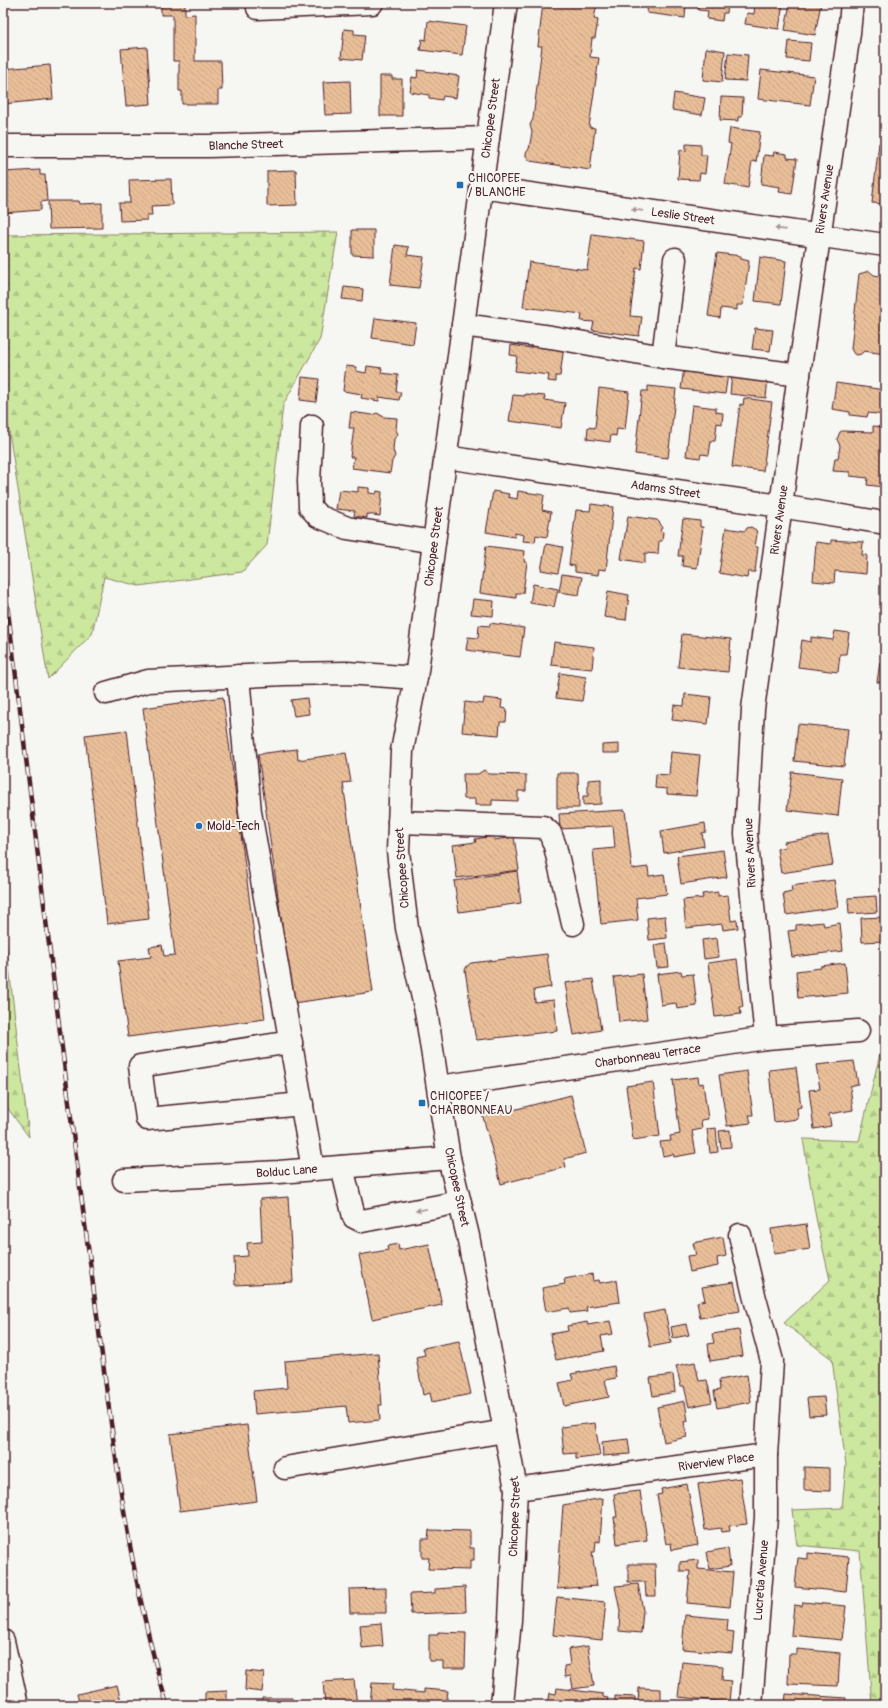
<svg xmlns="http://www.w3.org/2000/svg" width="888" height="1708" font-family="Pangolin,sans-serif">
<style>
.forest{fill:url(#forest-firs);stroke:#8b8465}
.building{fill:url(#building-back-hatch);stroke:#4a1f2b}
.lines{fill:none;stroke-linecap:round;stroke-linejoin:round}
.minor-casing{stroke:#4a1f2b;stroke-width:25}
.major-casing{stroke:#4a1f2b;stroke-width:25}
.minor{stroke:#f6f6f2;stroke-width:22}
.major{stroke:#f6f6f2;stroke-width:22}
.rail-casing{stroke:#4a1f2b;stroke-width:4.5}
.rail{stroke:#f6f6f2;stroke-width:3;stroke-dasharray:9;stroke-linecap:butt}
.oneway{fill:#a99598}
.poi-dot{fill:#1f6fb2;stroke:#f6f6f2;stroke-width:1.5}
.labels{text-anchor:middle;stroke-width:4;stroke-linejoin:round;paint-order:stroke}
.street-label{font-size:12px;fill:#4a1f2b;stroke:#f6f6f2}
.poi-label{font-size:12px;fill:#4a1f2b;stroke:#f6f6f2;text-anchor:start}
</style>
<defs>
<pattern id="forest-firs" width="22" height="20" patternUnits="userSpaceOnUse"><rect width="22" height="20" fill="#cce89f"/><path d="M5 1l3.5 6h-7zM16 11l3.5 6h-7z" fill="#b1c789"/></pattern>
<pattern id="building-back-hatch" width="6" height="6" patternUnits="userSpaceOnUse"><rect width="6" height="6" fill="#e9bf99"/><path d="M-1 5l2 2M0 0l6 6M5-1l2 2" fill="none" stroke="#c9a484"/></pattern>
</defs>
<rect width="100%" height="100%" fill="#f6f6f2"/>
<filter id="ink" filterUnits="userSpaceOnUse"><feTurbulence type="fractalNoise" baseFrequency=".025" numOctaves="2"/><feDisplacementMap in="SourceGraphic" scale="8" xChannelSelector="R" yChannelSelector="G"/><feConvolveMatrix kernelMatrix="1 2 1 2 8 2 1 2 1" color-interpolation-filters="sRGB"/></filter>
<g filter="url(#ink)">
<path class="forest" d="M338,232L320,339L283,405L267,545L242,572L139,586L104,577L92,634L48,679L3,394V235Z
M3,917L29,1137L3,1102Z
M885,1033V1705H872L860,1551L797,1545L792,1510L842,1508L846,1465L832,1359L784,1323L830,1280L816,1218L803,1139L859,1141Z"/>
<path class="building" d="M161,3H185V15L195,14V61H221L222,90H218V104H182V91H179V61H173V15H161Z
M543,3H597L594,19L598,20L595,38H592L590,57L599,58L589,127L595,128L590,170L530,161L526,156V153L529,149L532,132L530,125L533,119L542,46H538Z
M648,3H686L685,18L647,13Z
M698,3H728L727,13H723L722,21L707,19L708,11L698,10Z
M755,3H783L779,29L745,24L747,13L754,14Z
M790,3H821L815,35L785,30Z
M428,21L466,26L462,55L420,50L422,39L426,40Z
M344,29L354,30V34L365,35L362,60L341,58Z
M789,41L811,43L809,61L787,59Z
M147,47L151,104L126,106L121,49Z
M706,48L725,51L722,82L703,80Z
M728,53L748,55L746,81L725,80Z
M50,65L53,99L3,104V69Z
M418,70L459,76L456,98L443,96L442,100L429,98V95L410,92L412,77L417,78Z
M761,70L814,76L810,105L758,99Z
M380,76H392V79H402V116H380Z
M350,81L351,114L325,115L323,82Z
M674,93L705,98L702,115L672,110Z
M721,97L743,98L742,117H738V121L720,120Z
M730,128L760,132L756,162L752,161L748,188L725,184L731,144L728,143Z
M879,143H885V204L872,203Z
M686,144L701,145V155H707L705,174L700,173L699,180L678,179L680,150L686,151Z
M774,152L787,154V158L797,159L792,194L779,192L780,187L761,184L764,155L773,156Z
M40,170V175H45L47,201L41,202V210L3,213V172Z
M296,170L297,205L267,206V171Z
M171,179L172,205L151,206L152,215H147V220L120,221L119,203H130L129,180Z
M48,201H79L80,204L102,203V228L49,229Z
M352,230H374V256L352,255Z
M592,234L644,241L641,269L636,268L630,316L642,317L639,336L592,330L594,322L581,321L582,314L523,307L529,262L587,270Z
M395,245L409,247L407,255L424,257L419,288L390,285Z
M717,253L741,256V259L749,261L743,305H737V310L721,308L720,318L708,316Z
M760,257L786,261L781,304L755,301Z
M869,271L874,275L885,277V354L864,351L861,354L857,355L854,354L851,349L859,274Z
M344,287L363,289L362,301L342,299Z
M375,318L416,323L413,344L372,338Z
M755,328L773,330L770,351L752,349Z
M532,342L564,346L560,376H556V382L548,381L549,375L515,371L517,356L510,355L511,345L531,348Z
M346,366L356,367V371L366,373L367,366L382,368L381,373L398,375L396,392H401L399,400L379,397V401L361,398L362,394L343,391Z
M684,368L728,374L725,394L681,389Z
M732,374L768,378L766,398L730,394Z
M302,377L319,379L316,402L300,400Z
M836,383L885,390V415L868,413L867,417L850,415V412L832,409Z
M648,386L676,389L668,458L635,454L642,391H648Z
M599,388L629,392L625,430L617,429L616,436L611,435L610,442L587,439L588,427L595,428Z
M525,394L545,396L544,400L565,403L561,428L509,421L513,395L525,396Z
M744,398L772,402L763,471L732,467L740,404L743,405Z
M692,405L716,408V412L723,413L722,424L717,423L715,441H711L709,455L701,454L700,458L686,456Z
M351,412L372,415L377,413L384,417L397,418L396,430L398,434L394,439L393,450L395,456L392,461L390,473L352,468L354,457H350L354,428H349Z
M873,426L885,427V487L867,485L868,478L850,476V472L833,471L835,458H838L840,446L837,439L840,432L842,431L873,432Z
M358,487L369,488V493L376,494L377,491L382,492L380,516L367,514V518L354,516L355,511L336,509L339,490L358,492Z
M493,491L509,494L508,497L517,499L518,491L544,495L542,510L551,512L547,537L536,535L535,542L523,541L524,535L515,533V537L486,532Z
M591,504L613,507L606,570L599,569L598,575L575,572V566L569,565L576,510L590,511Z
M628,516L657,520L660,523L662,527L660,531L663,532L662,541H659L658,554L645,553V563L621,559Z
M683,519L700,521V527H703L697,568L682,566L683,556H678Z
M751,527L756,530L757,534L755,547H758L755,572H748L747,578L719,573L726,528L745,531L747,528Z
M831,540L863,542L862,555H867L866,574L835,571L834,583L813,581L816,542L831,544Z
M546,544L563,547L558,573L541,570Z
M486,546L525,551L524,562H527L523,593H516V598L480,593Z
M562,574L582,577L579,595L559,592Z
M533,584L558,589L554,607L530,603Z
M608,591L629,595L626,620L604,617Z
M473,599L494,601L493,616L471,614Z
M490,623L524,628L520,657L466,650L468,637L478,638L479,625L490,626Z
M835,631L849,633L846,654H840L838,672L798,667L802,640L811,642V637L833,640Z
M682,634L731,639L728,672L678,667Z
M554,642L594,647L592,669L551,665Z
M880,662L885,663V683L877,682Z
M560,673L586,677L582,701L556,698Z
M685,694L711,697L708,724L672,720L674,705L684,706Z
M223,697L265,1019L128,1037L118,961L151,957L149,947L162,945L164,956L175,955L143,708Z
M307,698L309,714L294,716L291,700Z
M484,698L502,700L501,708L507,709L506,722H500L499,735L462,732L465,702L483,704Z
M798,724L848,729L844,766L794,761Z
M127,730L149,919L107,924L85,735Z
M619,744V753H602V745Z
M297,749L298,760L346,753L351,782L343,783L373,992L293,1003L258,754Z
M671,752L700,755L696,796L667,794V789L655,788L656,774L669,775Z
M484,770L489,774L526,775V791H518V801L492,800V805H475V799H464L463,774H478Z
M792,772L842,778L838,816L787,810Z
M557,773H578L579,808H557Z
M601,779V804L583,805V796H588V780Z
M625,810L632,869L648,867L649,876L664,874L667,894L636,898L638,920L601,924L593,850L615,848L613,826L560,829L559,814Z
M705,823L706,832L702,833L704,846L664,853L661,831Z
M828,835L833,865L781,873L777,849L785,847L784,842Z
M494,836V840L514,837L519,870L457,878L453,845L476,842L475,839Z
M723,850L727,877L681,884L677,856Z
M517,871L521,903L459,912L454,881Z
M834,880L838,907L786,915L783,893L792,891L791,886Z
M718,892V896L728,895L731,921L737,920L738,928L723,930L722,924L686,928L683,900L703,898L702,894Z
M876,896L877,912L849,914L848,898Z
M665,916L667,938L649,940L647,918Z
M885,917V941L862,942L861,918Z
M823,922L824,926L840,923L843,951L792,957L788,931L796,930V925Z
M717,938L719,957L704,959L702,940Z
M666,943L669,967L657,968L654,945Z
M547,954L551,987L534,990L535,1002L554,1000L557,1031L477,1040L475,1035L465,970L467,966L471,963Z
M737,959L743,1007H740L741,1014L715,1017L708,963Z
M845,963L848,993L798,998L796,971L821,968V966Z
M681,971L682,975L693,974L697,1006L677,1009L676,1003L661,1005L657,974Z
M642,974L647,1019L619,1022L614,977Z
M593,979L601,1030L574,1035L565,983Z
M854,1061L858,1084L850,1086L853,1110L829,1114L831,1126L814,1129L809,1090L820,1089L816,1065Z
M796,1067L801,1107L797,1108L798,1119L774,1122L769,1070Z
M747,1071L753,1115H749L751,1123L727,1126L719,1075Z
M698,1077L699,1084L703,1083L708,1119L701,1120L702,1129L692,1131L696,1153L674,1157L673,1154L663,1156L660,1142L671,1141L670,1136L680,1134L673,1080Z
M653,1082L660,1136L633,1140L626,1086Z
M571,1095L586,1153L564,1159L566,1167L501,1184L482,1113L512,1105L513,1110Z
M716,1128L718,1152L710,1153L707,1129Z
M730,1130L731,1147L721,1148L719,1131Z
M288,1197L293,1282L235,1285L234,1257L248,1256L247,1243L262,1242L260,1199Z
M806,1224L810,1249L774,1254L771,1229Z
M723,1237L726,1256L717,1258L718,1266L690,1272L687,1256L696,1255L693,1243Z
M398,1244L399,1250L429,1244L442,1305L372,1319L359,1255L388,1250L387,1246Z
M592,1274L593,1281L599,1280L600,1283L617,1280L620,1302L586,1307L587,1311L570,1313L569,1308L546,1312L542,1288L565,1284L564,1279Z
M734,1282L740,1311L700,1318L697,1302L705,1300L702,1287Z
M665,1310L671,1343L650,1347L644,1314Z
M610,1321L613,1334L601,1336L604,1351L556,1360L550,1334L568,1331L567,1326L587,1322L588,1325Z
M686,1324L689,1335L673,1338L671,1327Z
M739,1330L743,1356L710,1361L708,1344L714,1343L712,1334Z
M459,1341L471,1394L432,1402L430,1393L423,1395L416,1357L425,1355L423,1348Z
M378,1353L382,1405H379L380,1420L348,1423L346,1406L255,1414L253,1391L287,1388L285,1361Z
M695,1362L699,1381L707,1380L712,1402L689,1407L684,1386H681L676,1366Z
M614,1366L616,1378L605,1380L609,1397L564,1406L559,1383L573,1380L571,1374Z
M673,1375L675,1392L653,1396L650,1378Z
M747,1375L751,1402L717,1408L714,1391L720,1390L719,1380Z
M824,1397L826,1415L809,1416L807,1398Z
M685,1401L688,1421L684,1422L687,1437L664,1442L657,1407Z
M595,1423L600,1456L576,1459V1453L564,1454L561,1427Z
M247,1425L257,1501L180,1511L170,1434Z
M628,1439L630,1454L603,1456L602,1442Z
M804,1467L830,1468V1491L804,1490Z
M740,1478L747,1524L729,1526L730,1531L722,1532L721,1528L705,1530L698,1484Z
M687,1484L698,1545L672,1550L671,1543L666,1544L657,1495L662,1494L661,1489Z
M640,1491L647,1540L617,1544L614,1517H617L614,1494Z
M603,1498L600,1542L596,1541L595,1552H592L597,1586L557,1589L563,1505Z
M429,1530L470,1531V1548H474V1560H470V1570L428,1569L429,1558H422V1539H428Z
M728,1548L730,1566L710,1569L707,1552Z
M808,1553L849,1557L846,1592L795,1587L798,1558L808,1559Z
M698,1560V1569L733,1572L730,1607L687,1603L690,1571H680V1562Z
M628,1564H655L656,1596H646L645,1582H628Z
M638,1584L643,1610L641,1633L619,1631L620,1611L615,1586Z
M465,1587L466,1612L411,1614L410,1594L435,1593V1589Z
M386,1588V1613H350L349,1589Z
M557,1597L606,1602L602,1640L553,1635Z
M803,1602L846,1606L842,1640L791,1635L794,1605L802,1606Z
M685,1615L728,1619L727,1631L734,1632L732,1653L682,1649Z
M381,1623L383,1646L362,1648L360,1625Z
M438,1632L466,1633L465,1668H443V1661H429V1635H438Z
M588,1646L594,1686L573,1689L571,1676L565,1677L564,1666L570,1665L568,1649Z
M797,1649L840,1653L838,1686L788,1684L789,1654H797Z
M682,1662L723,1666L722,1680L731,1681L729,1702L678,1697Z
M246,1671L264,1673L262,1692L245,1690Z
M354,1680L357,1705H325L323,1682Z
M372,1683L393,1684L392,1690L424,1693V1689L448,1691L446,1705H370Z
M117,1685L122,1705H80L77,1694Z
M557,1688L603,1694V1697L608,1698L607,1705H548L550,1693L556,1694Z
M639,1688L661,1689V1704L638,1703Z
M227,1691V1705H205V1692Z
M786,1694L846,1698L845,1705H785Z
M615,1696L635,1697V1705H615Z
M262,1698H292V1703H299V1705H262Z"/>
<g class="lines">
<defs>
<g id="minor">
<path d="M258,3V8L372,3"/>
<path id="s1" d="M3,146H209L488,138"/>
<path id="s2" d="M481,187L885,245"/>
<path d="M463,325L551,337L663,357L675,259"/>
<path d="M663,357L799,375"/>
<path d="M312,426L309,481L310,507L318,516L347,528L434,542"/>
<path id="s3" d="M445,457L780,506L885,523"/>
<path d="M238,676L250,812L313,1169"/>
<path d="M106,693L148,681L284,674L347,673L416,678"/>
<path d="M399,822L543,827L550,833L555,846L573,924"/>
<path id="s4" d="M766,1038L746,834L753,709L800,367L849,33L852,3"/>
<path d="M291,1042L140,1066L147,1119L302,1104"/>
<path id="s5" d="M439,1087L766,1038L858,1031"/>
<path d="M342,1167L354,1217L362,1221L460,1202"/>
<path id="s6" d="M124,1180L279,1172L449,1158"/>
<path d="M285,1468L505,1431"/>
<path id="s7" d="M516,1489L766,1455L772,1361L754,1295L740,1235"/>
<path d="M3,1641L17,1705"/>
<path id="s8" d="M751,1705L766,1517V1455"/>
</g>
<g id="major">
<path id="s9" d="M502,1705L510,1620L516,1489L468,1236L449,1158L426,1011L407,928L404,903L398,851L402,751L416,678L506,3"/>
</g>
</defs>
<use href="#minor" class="minor-casing"/>
<use href="#major" class="major-casing"/>
<use href="#minor" class="minor"/>
<use href="#major" class="major"/>
<defs>
<path id="rail" d="M3,571C32,804 59,1036 91,1269C110,1415 125,1563 167,1705"/>
</defs>
<use href="#rail" class="rail-casing"/>
<use href="#rail" class="rail"/>
</g>
<defs><path id="oneway-solid" d="M-6-.8H1V-3.2L6.5 0L1 3.2V.8H-6Z"/></defs>
<g class="oneway">
<use href="#oneway-solid" transform="translate(637 210) rotate(-172)"/>
<use href="#oneway-solid" transform="translate(780 229) rotate(-172)"/>
<use href="#oneway-solid" transform="translate(421 1210) rotate(169)"/>
</g>
</g>
<g class="poi-dot">
<rect x="456" y="181" width="8" height="8" rx="2"/>
<circle cx="199" cy="826" r="4"/>
<rect x="418" y="1099" width="8" height="8" rx="2"/>
</g>
<g class="labels">
<g class="street-label">
<text dy="4" stroke="none"><textPath href="#s9" startOffset="1605">Chicopee Street</textPath></text>
<text dy="4" stroke="none"><textPath href="#s1" startOffset="243">Blanche Street</textPath></text>
<text dy="4" stroke="none"><textPath href="#s4" startOffset="845">Rivers Avenue</textPath></text>
<text dy="4" stroke="none"><textPath href="#s2" startOffset="204">Leslie Street</textPath></text>
<text dy="4" stroke="none"><textPath href="#s3" startOffset="223">Adams Street</textPath></text>
<text dy="4" stroke="none"><textPath href="#s4" startOffset="521">Rivers Avenue</textPath></text>
<text dy="4" stroke="none"><textPath href="#s9" startOffset="1173">Chicopee Street</textPath></text>
<text transform="translate(750 853) rotate(-93)" y="4">Rivers Avenue</text>
<text transform="translate(402 868) rotate(-94)" y="4">Chicopee Street</text>
<text dy="4" stroke="none"><textPath href="#s5" startOffset="211">Charbonneau Terrace</textPath></text>
<text dy="4" stroke="none"><textPath href="#s6" startOffset="163">Bolduc Lane</textPath></text>
<text transform="translate(457 1187) rotate(78)" y="4">Chicopee Street</text>
<text dy="4" stroke="none"><textPath href="#s7" startOffset="202">Riverview Place</textPath></text>
<text dy="4" stroke="none"><textPath href="#s9" startOffset="189">Chicopee Street</textPath></text>
<text dy="4" stroke="none"><textPath href="#s8" startOffset="125">Lucretia Avenue</textPath></text>
</g>
<g class="poi-label">
<text x="468" y="182">CHICOPEE<tspan x="468" dy="14">/ BLANCHE</tspan></text>
<text x="207" y="830">Mold-Tech</text>
<text x="430" y="1100">CHICOPEE /<tspan x="430" dy="14">CHARBONNEAU</tspan></text>
</g>
</g>
<rect width="888" height="1708" fill="none" stroke="#f6f6f2" stroke-width="16"/>
<rect x="8" y="8" width="872" height="1692" fill="none" stroke="#4a1f2b" stroke-width="1.5" filter="url(#ink)"/>
</svg>
